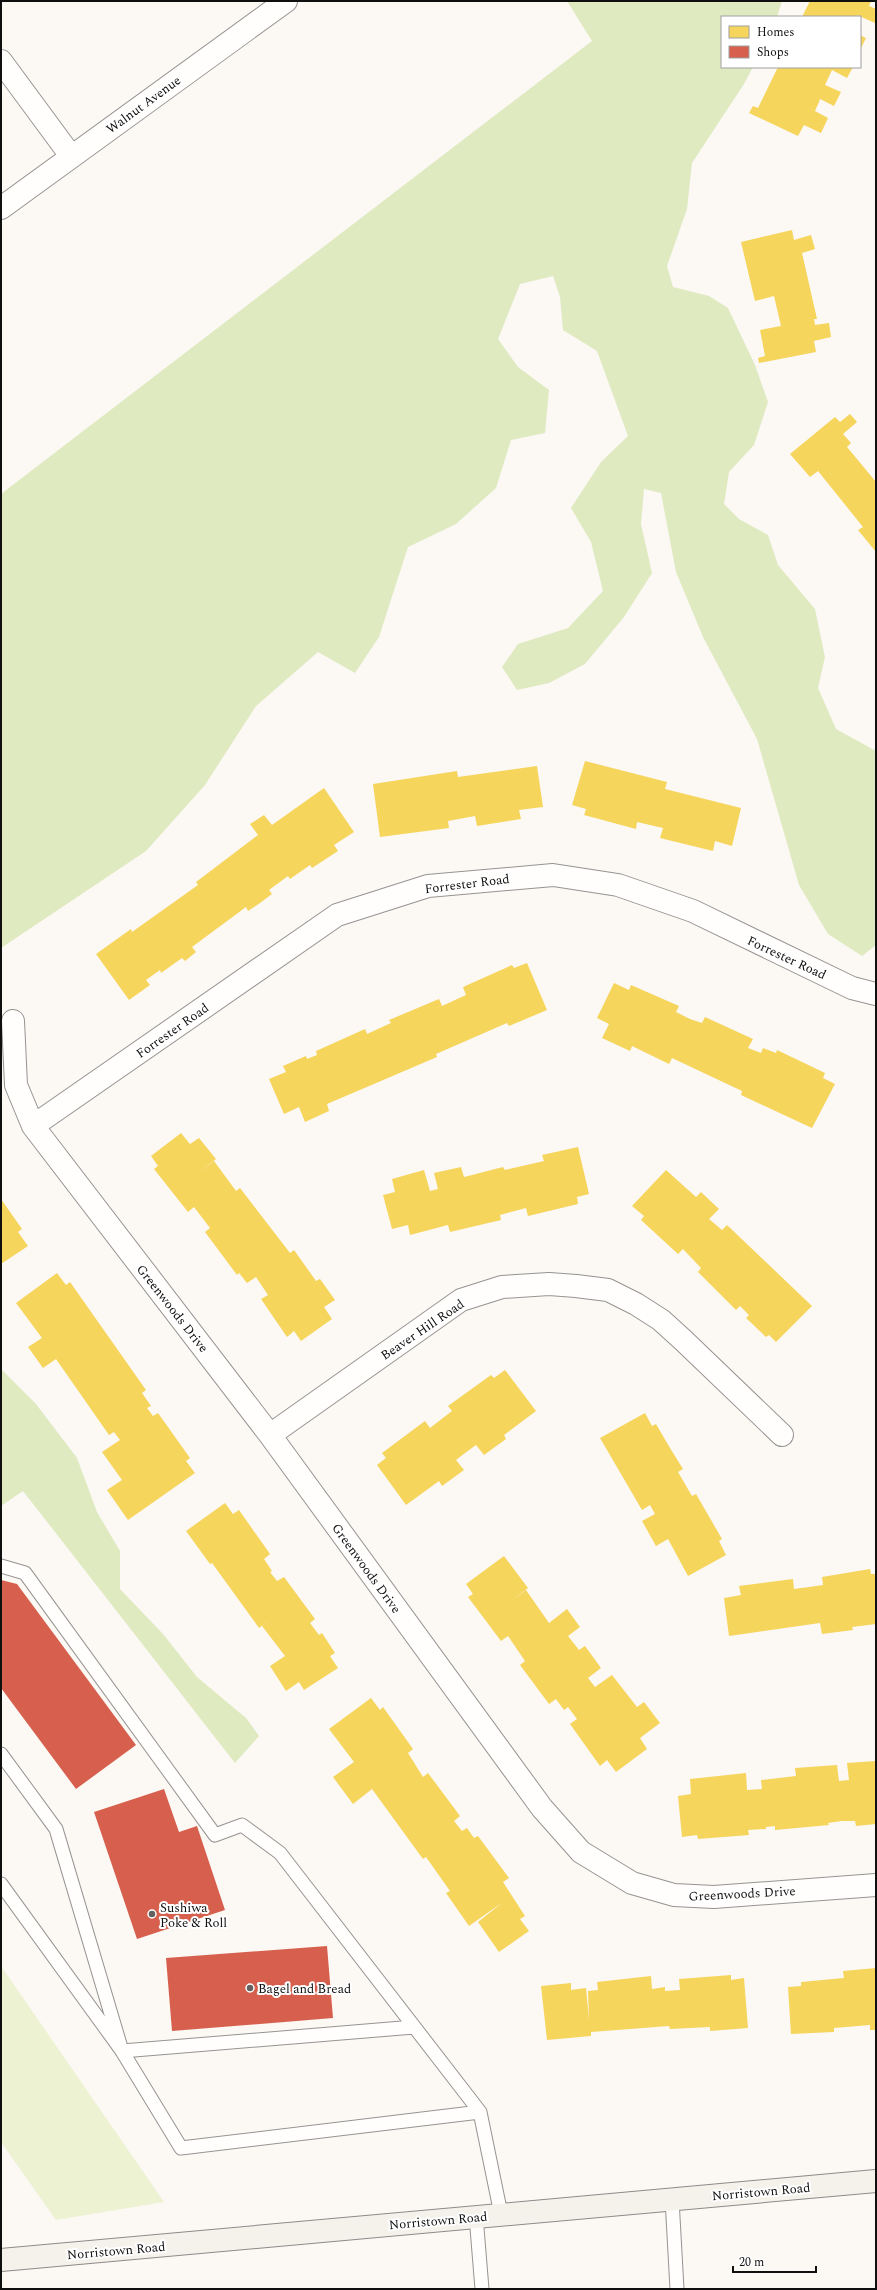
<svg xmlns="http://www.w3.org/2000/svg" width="877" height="2290" font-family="Spectral,serif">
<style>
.green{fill:#ecf2d2}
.forest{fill:#dfeac0}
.homes{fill:#f6d55c}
.shops{fill:#d6604d}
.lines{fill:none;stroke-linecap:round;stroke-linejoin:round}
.lane-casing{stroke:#969492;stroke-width:15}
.street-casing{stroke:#969492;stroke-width:24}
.secondary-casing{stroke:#8c8b89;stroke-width:24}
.lane{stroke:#fffefd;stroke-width:13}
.street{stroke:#fffefd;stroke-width:22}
.secondary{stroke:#f5f1eb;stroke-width:22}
.poi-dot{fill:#62615f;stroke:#fff;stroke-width:1.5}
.labels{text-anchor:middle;stroke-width:4;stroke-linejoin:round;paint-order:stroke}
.street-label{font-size:13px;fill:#0f0f0f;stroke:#fff}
.poi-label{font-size:13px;fill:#0f0f0f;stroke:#fff;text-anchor:start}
</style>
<rect width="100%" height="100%" fill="#fcf8f4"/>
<path class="green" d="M1,1966L164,2202L56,2220L1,2142Z"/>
<path class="forest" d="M567,1H782L777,17H722V67H753L744,84L692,163L687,209L667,266L673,287L709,296L728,308L755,365L768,402L754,445L729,472L724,504L739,519L768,535L778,565L815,609L825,657L818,688L836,729L876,751V945L862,956L828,934L799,885L757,739L703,637L676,572L661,493L644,489L641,524L652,573L624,617L585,664L549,683L517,690L502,667L518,644L568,628L603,591L591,542L571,508L601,462L628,436L597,351L563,330L560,297L553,276L520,284L498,339L518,367L549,390L545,433L511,440L496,488L456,524L408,547L379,637L355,673L318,652L256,706L205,785L146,851L1,948V494L592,41Z
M1,1369L36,1404L77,1458L97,1512L120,1551V1589L163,1634L197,1677L246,1718L259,1736L235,1763L23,1491L1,1506Z"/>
<path class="homes" d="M810,1H871L869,6L876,9V21L875,23L857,15V17H802Z
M860,35L866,38L860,50Z
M778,67H853L847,78L832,70L825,85L841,92L834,106L820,99L819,102L815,111L828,118L821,133L804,125L798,136L749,113L753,106L758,108Z
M792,230L794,240L811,235L815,249L802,253L817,319H814L815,325L829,323L831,337L814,341L816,352L759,363L758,358L765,356L760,330L781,326L774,296L755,301L741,242Z
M850,414L857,422L843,434L851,443L847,447L876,482V552L858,530L863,527L818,471L810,477L790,454L835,417L840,422Z
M585,761L667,782L665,789L741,808L732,846L715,841L713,851L660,838L663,828L637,822L636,829L584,815L586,809L572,805Z
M537,766L543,807L519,810L521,819L477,826L475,816L448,821L449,828L380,837L373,784L457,771L458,777Z
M324,788L354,832L334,845L338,851L312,868L310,865L290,879L288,876L269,890L272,894L260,903L248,911L246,907L192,947L196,952L185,961L182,958L161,973L160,970L146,980L150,985L129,1000L96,954L131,929L132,932L198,885L196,882L258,835L250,824L264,815L272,825Z
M527,963L547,1010L509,1026L507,1023L436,1054L437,1057L327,1104L329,1111L305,1122L299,1107L284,1114L269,1079L286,1072L283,1066L306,1056L307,1059L317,1055L316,1051L365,1029L367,1034L391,1023L389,1020L439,999L442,1006L466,995L463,987L512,965L514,968Z
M614,983L629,990L631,985L679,1006L676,1012L690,1019L702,1023L705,1017L753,1039L748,1048L761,1053L763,1048L776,1053L777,1050L825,1073L823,1078L835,1084L812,1128L741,1095L742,1091L672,1058L669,1064L632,1046L630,1051L602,1038L609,1024L597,1018Z
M181,1133L190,1144L199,1138L216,1159L199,1172L214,1161L236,1191L240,1188L290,1253L294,1250L316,1281L320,1279L335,1300L324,1307L332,1319L301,1341L294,1331L287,1337L261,1299L268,1295L256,1277L247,1283L239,1273L237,1275L205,1232L210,1228L194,1207L188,1212L154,1169L158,1166L151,1156Z
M578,1147L589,1194L577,1197L578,1204L528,1216L526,1208L500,1215L501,1220L450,1232L448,1225L410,1235L408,1225L392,1229L383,1195L395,1192L392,1179L424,1170L430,1191L438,1189L434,1173L461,1167L464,1177L503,1167L505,1170L544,1161L542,1155Z
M666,1170L696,1197L701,1192L719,1209L709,1219L722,1230L727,1225L812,1306L776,1342L769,1335L766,1337L746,1318L749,1315L740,1306L736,1310L698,1272L701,1268L683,1249L678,1254L641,1220L644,1216L632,1206Z
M1,1199L22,1229L18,1232L28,1246L1,1264Z
M57,1273L66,1285L70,1282L146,1390L142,1393L151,1406L147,1408L153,1416L158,1413L190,1458L186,1461L195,1473L128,1520L107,1490L122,1480L102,1452L120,1440L114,1432L109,1435L56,1359L43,1368L28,1347L42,1338L16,1303Z
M505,1370L536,1411L504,1435L506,1439L484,1455L476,1445L465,1453L456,1460L464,1470L442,1486L439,1481L406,1505L377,1465L386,1458L382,1453L425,1421L430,1428L452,1411L448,1406L491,1375L494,1378Z
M645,1413L652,1426L656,1424L670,1448L683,1469L678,1472L692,1496L696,1494L722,1539L719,1541L726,1555L688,1576L668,1539L656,1546L642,1521L655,1514L650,1505L642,1510L600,1438Z
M225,1503L233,1514L239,1510L270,1554L264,1559L272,1571L270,1572L277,1581L284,1577L315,1619L310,1623L319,1635L322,1633L335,1653L330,1656L338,1668L304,1690L299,1682L286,1691L270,1666L285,1656L262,1626L271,1619L259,1628L212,1563L210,1564L186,1531Z
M504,1556L528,1588L510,1602L526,1590L549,1623L567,1609L580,1627L568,1636L579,1650L585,1646L601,1668L588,1678L595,1687L612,1675L637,1707L644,1702L660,1723L640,1738L647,1749L616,1772L607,1760L600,1766L570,1724L577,1719L568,1707L564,1710L556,1699L549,1704L520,1665L525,1661L508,1636L501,1641L468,1597L473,1594L466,1584Z
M870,1569L871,1574H876V1624L852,1627L853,1630L822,1634L820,1623L729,1636L724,1598L741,1595L739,1586L793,1579L794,1589L809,1587L823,1585L822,1577Z
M371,1698L380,1710L383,1707L413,1749L408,1753L423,1777L428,1773L460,1816L454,1821L462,1831L467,1828L474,1838L478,1836L509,1878L503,1882L525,1916L520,1919L529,1931L499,1952L478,1922L503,1902L469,1926L446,1893L450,1891L426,1857L423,1859L372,1789L353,1804L333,1777L354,1762L329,1729Z
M876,1761V1824L856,1826L855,1821H842L828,1823L829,1825L775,1830V1826L766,1827V1829L748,1830L749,1835L698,1839L697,1835L682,1837L678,1796L691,1794L690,1779L746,1773L747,1790L762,1789L761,1780L796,1776L795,1768L837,1765L839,1781L849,1780L847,1763Z
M876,1968V2030H870V2025L834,2028V2032L791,2034L788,1987L801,1986V1982L844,1978L843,1971Z
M731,1975V1980L744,1978L748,2028L710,2031V2027L670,2029L669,2026L591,2032V2036L547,2040L541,1986L571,1983V1990L586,1988L589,2020L588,1991L598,1990L597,1982L651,1976L652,1989L665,1987V1991L680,1990L679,1979Z"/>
<path class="shops" d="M1,1580L17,1584L136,1745L76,1789L1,1688Z
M164,1789L179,1832L197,1826L225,1910L137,1939L94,1812Z
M327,1946L333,2018L172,2031L166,1958Z"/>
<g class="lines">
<defs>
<path id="lane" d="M1,1566L25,1573L215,1835L242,1825L280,1853L480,2112L501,2214
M1,1754L56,1829L122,2051L414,2027
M1,1884L122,2051L181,2148L480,2112
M672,2199L677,2289
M476,2216L482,2289"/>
<path id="street" d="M1,61L71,156
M1,208L286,1
M13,1021L16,1085L33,1126L270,1435L542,1808L581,1852L632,1883L674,1895L714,1897L876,1885
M33,1126L337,915L428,886L553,875L618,885L693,911L852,988L876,994
M270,1435L461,1300L502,1287L549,1284L576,1286L608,1290L636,1304L661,1320L683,1340L782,1435"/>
<path id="secondary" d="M1,2260L876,2181"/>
</defs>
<use href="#lane" class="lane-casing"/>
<use href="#street" class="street-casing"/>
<use href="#secondary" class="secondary-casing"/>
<use href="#lane" class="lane"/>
<use href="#street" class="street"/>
<use href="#secondary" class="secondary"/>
</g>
<g class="poi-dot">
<circle cx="152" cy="1914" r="4"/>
<circle cx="250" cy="1988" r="4"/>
</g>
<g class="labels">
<g class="street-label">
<text transform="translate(143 104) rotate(-36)" y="5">Walnut Avenue</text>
<text transform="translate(467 883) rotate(-7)" y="5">Forrester Road</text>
<text transform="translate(787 957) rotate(25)" y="5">Forrester Road</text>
<text transform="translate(172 1030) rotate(-35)" y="5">Forrester Road</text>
<text transform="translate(173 1308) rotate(52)" y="5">Greenwoods Drive</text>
<text transform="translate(422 1329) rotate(-34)" y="5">Beaver Hill Road</text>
<text transform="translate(367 1568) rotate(54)" y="5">Greenwoods Drive</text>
<text transform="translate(742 1893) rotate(-3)" y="5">Greenwoods Drive</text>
<text transform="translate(761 2191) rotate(-5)" y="5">Norristown Road</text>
<text transform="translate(438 2220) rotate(-5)" y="5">Norristown Road</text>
<text transform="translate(116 2250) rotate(-5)" y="5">Norristown Road</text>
</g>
<g class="poi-label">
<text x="160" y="1912">Sushiwa<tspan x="160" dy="15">Poke &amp; Roll</tspan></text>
<text x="258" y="1993">Bagel and Bread</text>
</g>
</g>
<rect width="877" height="2290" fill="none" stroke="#0f0f0f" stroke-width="4"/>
<rect x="721" y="16" width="140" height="52" fill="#ffffff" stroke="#9f9f9f"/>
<rect x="729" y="26" width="20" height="12" fill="#f6d55c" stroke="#9f9f9f"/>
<text x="757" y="36" font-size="12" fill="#0f0f0f">Homes</text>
<rect x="729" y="46" width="20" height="12" fill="#d6604d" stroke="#9f9f9f"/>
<text x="757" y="56" font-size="12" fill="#0f0f0f">Shops</text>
<path d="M733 2266v6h83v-6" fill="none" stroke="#0f0f0f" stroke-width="2"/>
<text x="739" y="2266" font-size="12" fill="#0f0f0f" stroke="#ffffff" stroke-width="3" paint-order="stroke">20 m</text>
</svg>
